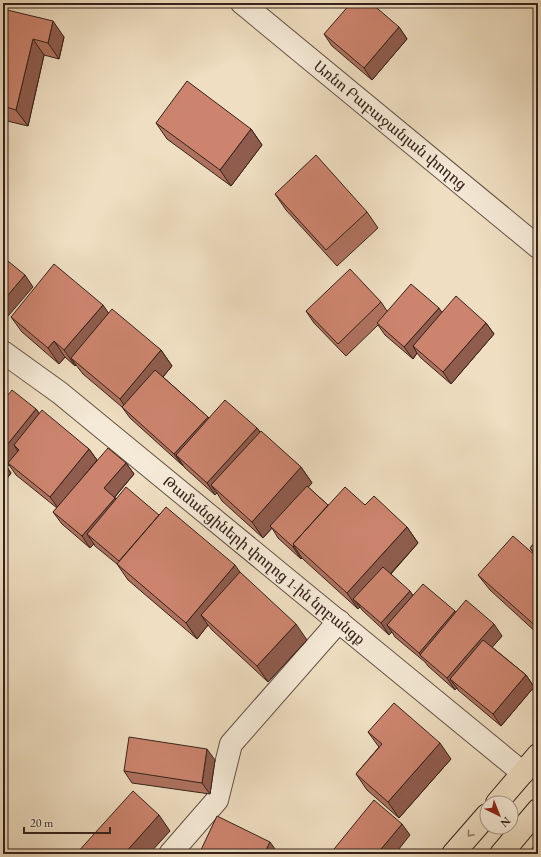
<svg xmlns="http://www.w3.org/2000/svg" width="541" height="857" font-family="'EB Garamond','Noto Serif Armenian',serif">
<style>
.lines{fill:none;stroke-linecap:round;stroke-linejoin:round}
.minor-casing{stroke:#645144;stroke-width:24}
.trunk-casing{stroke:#35221a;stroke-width:24}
.minor{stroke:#f5ead7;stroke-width:22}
.trunk{stroke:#efdec1;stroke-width:22}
.wall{fill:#af725f;stroke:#35221a}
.shaded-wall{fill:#8f5c4d;stroke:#35221a}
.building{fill:#cc846e;stroke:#35221a}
.oneway{stroke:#92806e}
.labels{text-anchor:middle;stroke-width:4;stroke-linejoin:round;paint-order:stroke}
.street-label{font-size:15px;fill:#35221a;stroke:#f5ead7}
</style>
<rect width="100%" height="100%" fill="#efdec1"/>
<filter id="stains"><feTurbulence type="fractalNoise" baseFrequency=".005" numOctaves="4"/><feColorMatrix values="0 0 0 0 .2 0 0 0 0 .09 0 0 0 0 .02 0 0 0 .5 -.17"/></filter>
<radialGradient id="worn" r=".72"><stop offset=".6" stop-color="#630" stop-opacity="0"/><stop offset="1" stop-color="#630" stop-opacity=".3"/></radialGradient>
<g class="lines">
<defs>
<g id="minor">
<path id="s1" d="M242,3L538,247"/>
<path id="s2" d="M3,352L60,393L523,773"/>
<path d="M170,854L217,800L231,744L339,621"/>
</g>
<path id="trunk" d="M497,803L538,755
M453,854L487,815
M501,854L538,810"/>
</defs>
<use href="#minor" class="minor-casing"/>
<use href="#trunk" class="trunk-casing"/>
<use href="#minor" class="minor"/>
<use href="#trunk" class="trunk"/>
</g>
<path class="wall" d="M3,9L64,37L59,59L44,55L28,126L3,120Z
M399,27L407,39L372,80L332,46L324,34Z
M156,123L251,129L262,145L231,186L167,139Z
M275,194L367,212L378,228L337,266L286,210Z
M381,302L387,311L442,312L486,323L494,334L451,384L421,358L417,353L413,359L385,335L378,325L346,356L314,323L306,311Z
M109,313L161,350L172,366L163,377L209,418L257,428L260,432L301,467L312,483L308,487L328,505H365L407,527L418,543L391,574L413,595L456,613L502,636L492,647L526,675L534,687L501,726L458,690L457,688L455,690L428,666L425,662L395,637L392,632L389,635L362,610L360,607L358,609L304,560L302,558L301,559L278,538L272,528L263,538L222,501L217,493L215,495L184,467L183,465H182L130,418L122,407L83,374L76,365L75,366L65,357L59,364L22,332L11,317Z
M8,395L36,409L39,413L89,449L97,460L87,472L126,463L134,474L115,497L116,499L159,515L240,572L307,640L268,682L212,630L208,625L197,639L128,580L117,564L95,546L94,544L90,548L62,524L53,512L57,508L16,475L9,465L7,467L11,473L3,484Z
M538,539V634L490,590L478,575L534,554L530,548Z
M368,732L451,759L399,818L367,790L356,774L379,747Z
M215,760L210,794L132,783L124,771Z"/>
<path class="shaded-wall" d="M53,21L64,37L59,59L48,43Z
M399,27L407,39L372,80L364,68Z
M33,39L44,55L28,126L16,110Z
M251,129L262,145L231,186L220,170Z
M25,275L33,287L3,322V301Z
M103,305L114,321L71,358L76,365L75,366L64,350Z
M439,308L447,320L413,346L417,353L413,359L404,347Z
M486,323L494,334L451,384L443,372Z
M54,341L65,357L59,364L48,348Z
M161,350L172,366L131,415L120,399Z
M7,393L15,405L3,420V398Z
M36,409L44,420L19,450L14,445L19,453L8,463L9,465L7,467L11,473L3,484V450Z
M208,417L216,428L176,455L183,465H182L174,454Z
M257,428L265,439L211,485L217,493L215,495L207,483Z
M89,449L97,460L58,508L50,497Z
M126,463L134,474L112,500L104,488Z
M301,467L312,483L272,528L270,526L272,528L263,538L252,522Z
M115,498L123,509L87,534L94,544L90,548L82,536Z
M407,527L418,543L361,606L353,599L360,607L358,609L347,593Z
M294,546L302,558L301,559L293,547Z
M235,565L246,581L201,615L208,625L197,639L186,623Z
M410,591L418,603L387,625L392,632L389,635L381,623Z
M455,611L463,623L422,657L419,653Z
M296,624L307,640L268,682L257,666Z
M494,624L502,636L459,686L450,679L457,688L455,690L447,678Z
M526,675L534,687L501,726L493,714Z
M440,743L451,759L399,818L388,802Z
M207,749L215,760L210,794L202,783Z
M159,815L170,831L149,854H124Z
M402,824L410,835L395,854H377Z
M270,842L278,853V854H264Z"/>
<path class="building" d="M351,3H371L399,27L364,68L324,34Z
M3,9L53,21L48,43L33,39L16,110L3,106Z
M187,81L251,129L220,170L156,123Z
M316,155L367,212L326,250L275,194Z
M3,257L25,275L3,301Z
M54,264L103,305L64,350L54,341L48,348L11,317Z
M350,269L381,302L338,344L306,311Z
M411,284L439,308L404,347L377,323Z
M456,296L486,323L443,372L413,346Z
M112,309L161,350L120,399L71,358Z
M155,370L208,417L174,454L122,407Z
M3,390L7,393L3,398Z
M12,390L36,409L3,450V401Z
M225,400L257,428L207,483L176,455Z
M42,410L89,449L50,497L8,463L19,450L14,445Z
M261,431L301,467L252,522L211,485Z
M108,448L126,463L104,488L115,498L82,536L53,512Z
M307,486L328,505L293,544L294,546L293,547L270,526Z
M126,487L159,515L119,561L87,534Z
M345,487L365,505L374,496L407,527L347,593L293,544Z
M166,507L235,565L186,623L117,564Z
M513,536L538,558V628L478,575Z
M538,539V556L530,548Z
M383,567L410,591L381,623L353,599Z
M240,572L296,624L257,666L201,615Z
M423,584L455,611L419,653L387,625Z
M466,600L494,624L447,678L420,655Z
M483,640L526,675L493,714L450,679Z
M394,703L440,743L388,802L356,774L382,744L368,732Z
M129,737L207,749L202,783L124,771Z
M133,791L159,815L124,854H76Z
M374,800L402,824L377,854H330Z
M217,816L270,842L264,854H199Z
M538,841V854H528Z"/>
<defs><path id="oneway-chevron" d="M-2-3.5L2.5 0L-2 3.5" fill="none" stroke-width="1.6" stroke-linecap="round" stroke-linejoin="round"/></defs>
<use class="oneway" href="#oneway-chevron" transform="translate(470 834) rotate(131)"/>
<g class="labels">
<g class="street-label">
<text dy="5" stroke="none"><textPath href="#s1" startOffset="192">Առնո Բաբաջանյան փողոց</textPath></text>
<text dy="5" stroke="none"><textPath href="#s2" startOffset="334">Թամանցիների փողոց 1-ին նրբանցք</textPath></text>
</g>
</g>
<rect width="541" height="857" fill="none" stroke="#efdec1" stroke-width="16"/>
<rect x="4" y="4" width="533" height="849" fill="none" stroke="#35221a" stroke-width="2"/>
<rect x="8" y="8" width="525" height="841" fill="none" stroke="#35221a"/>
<g transform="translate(499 815) rotate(137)"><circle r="19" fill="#f5ead7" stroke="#a89a8b"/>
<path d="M0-3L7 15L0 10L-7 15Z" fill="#8f2418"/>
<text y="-6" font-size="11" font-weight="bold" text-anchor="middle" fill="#35221a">N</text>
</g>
<path d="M24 827v6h86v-6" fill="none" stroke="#35221a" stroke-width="2"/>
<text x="30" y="827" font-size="12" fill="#35221a" stroke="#f5ead7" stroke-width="3" paint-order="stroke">20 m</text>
<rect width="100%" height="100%" filter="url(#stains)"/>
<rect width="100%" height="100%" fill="url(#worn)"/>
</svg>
